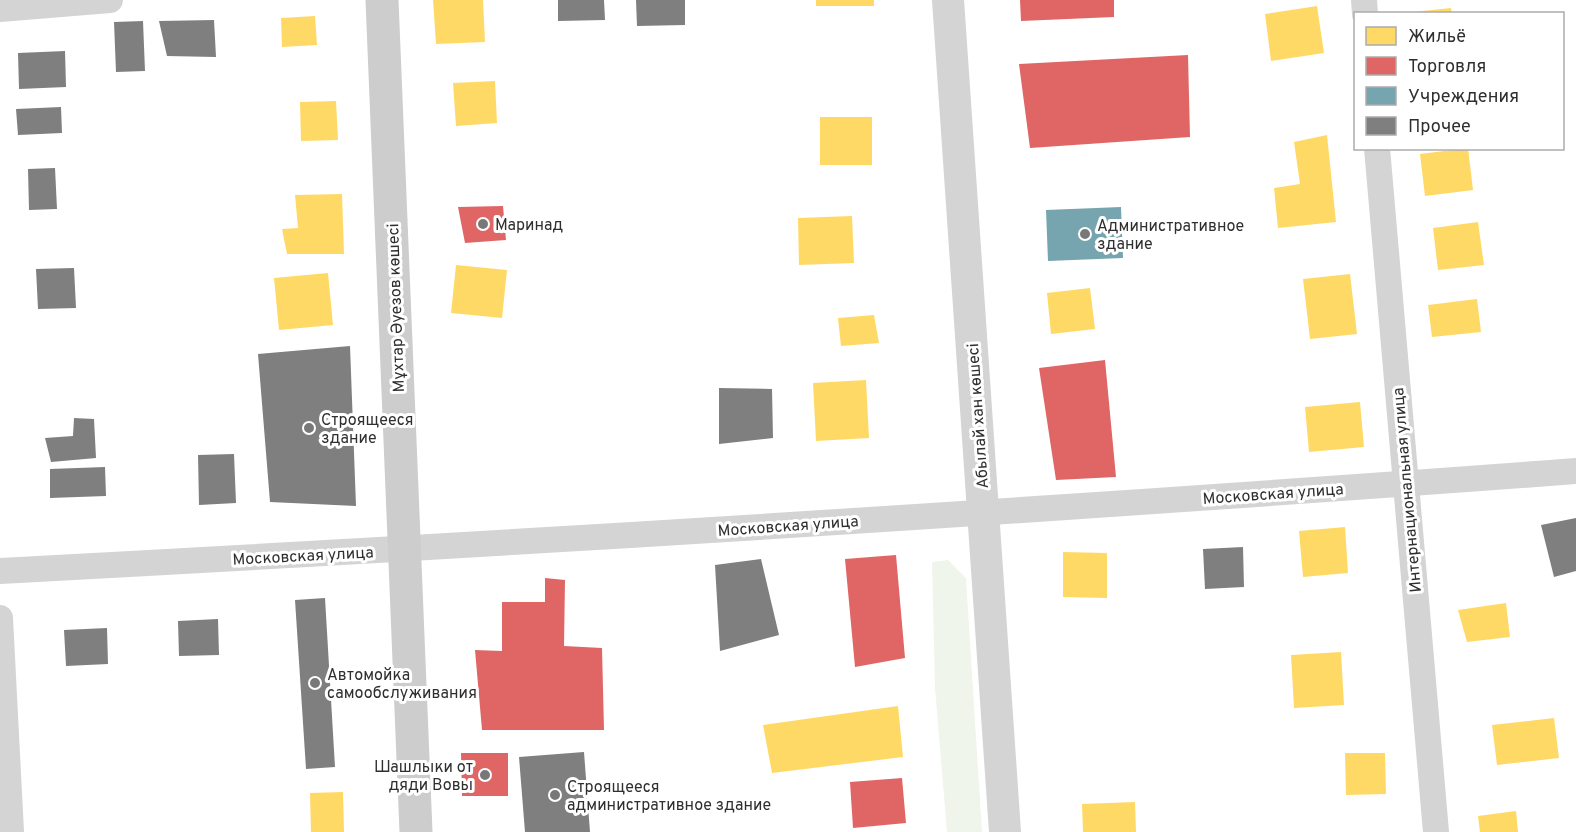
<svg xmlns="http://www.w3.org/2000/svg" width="1576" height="832" font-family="Overpass,sans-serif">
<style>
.green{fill:#f0f5ec}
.homes{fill:#ffd966}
.shops{fill:#e06666}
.public{fill:#76a5af}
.building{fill:#7f7f7f}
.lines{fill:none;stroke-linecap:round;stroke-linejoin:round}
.minor{stroke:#d4d4d4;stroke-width:26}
.tertiary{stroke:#d4d4d4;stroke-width:32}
.secondary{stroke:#cdcdcd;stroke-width:33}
.poi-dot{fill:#787878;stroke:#fff;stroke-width:2}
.labels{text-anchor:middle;stroke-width:6;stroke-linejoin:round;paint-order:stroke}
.poi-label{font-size:16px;fill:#2f2f2f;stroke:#fff;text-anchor:start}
.street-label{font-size:16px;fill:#2f2f2f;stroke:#fff}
</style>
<rect width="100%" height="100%" fill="#fff"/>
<path class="green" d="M948,560L966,578L982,832H947L935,688L932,562Z"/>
<path class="homes" d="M433,0H483L485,42L436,44Z
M816,0H874V6H816Z
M1317,6L1324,53L1271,61L1265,14Z
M1451,8L1452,14H1413V12Z
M315,16L317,45L282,47L281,18Z
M495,81L497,123L456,126L453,83Z
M336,101L338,140L301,141L300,102Z
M820,117H872V165H820Z
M1327,135L1336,222L1278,228L1274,188L1300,184L1294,142Z
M1468,148L1473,190L1425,196L1420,154Z
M342,194L344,254H287L282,229L298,228L295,195Z
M852,216L854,263L799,265L798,218Z
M1478,222L1484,265L1438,270L1433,228Z
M456,265L507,270L502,318L451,313Z
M328,273L333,325L279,330L274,278Z
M1350,274L1357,334L1310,339L1303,279Z
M1090,288L1095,329L1051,334L1047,293Z
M1477,299L1481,332L1432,337L1428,305Z
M874,315L879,343L841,346L838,318Z
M866,380L869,438L816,441L813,383Z
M1360,402L1364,447L1309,452L1305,407Z
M1345,527L1348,573L1303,577L1299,531Z
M1063,552L1107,553V598L1063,597Z
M1506,603L1510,637L1467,642L1458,610Z
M1341,652L1344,705L1294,708L1291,655Z
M898,706L903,757L772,773L763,725Z
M1554,718L1559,758L1497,765L1492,725Z
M1345,753H1385L1386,794L1346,795Z
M343,792L344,832H311L310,793Z
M1135,802L1136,832H1083L1082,804Z
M1516,811L1518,832H1480L1478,816Z"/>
<path class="shops" d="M1020,0H1114V17L1021,21Z
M1188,55L1190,137L1030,148L1019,64Z
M503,206L506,240L465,243L458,207Z
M1105,360L1116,477L1056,480L1039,368Z
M896,555L905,658L855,667L845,559Z
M545,578L565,580L564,646L602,648L604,730H482L475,650L502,651V602H545Z
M461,753H508V796H462Z
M902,778L906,823L853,828L850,782Z"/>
<path class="public" d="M1121,207L1123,258L1048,261L1046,210Z"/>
<path class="building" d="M558,0H604L605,20L558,21Z
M636,0H685V25L637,26Z
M214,20L216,57L167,56L159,21Z
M143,21L145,71L116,72L114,22Z
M65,51L66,87L19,89L18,53Z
M61,107L62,133L18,135L16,109Z
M55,168L57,209L29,210L28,169Z
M74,268L76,308L38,309L36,269Z
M350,346L356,506L270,502L258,354Z
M719,388L772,389L773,438L719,444Z
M74,418L94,419L96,458L51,462L45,438L73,436Z
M234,454L236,503L199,505L198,455Z
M105,467L106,496L50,498V469Z
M1576,518V571L1554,577L1541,525Z
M1243,547L1244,587L1205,589L1203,549Z
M761,559L779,635L720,651L715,565Z
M325,598L335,767L306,769L295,600Z
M218,619L219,655L179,656L178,621Z
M107,628L108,664L66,666L64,630Z
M584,752L590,832H525L519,757Z"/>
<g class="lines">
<path class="minor" d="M1364,0L1365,14
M0,9L110,0
M1377,148L1436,832
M0,571C526,543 1051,510 1576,471
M0,618L11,832"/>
<path class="tertiary" d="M948,0L1005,832"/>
<path class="secondary" d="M382,0L416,832"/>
</g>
<g class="poi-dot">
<circle cx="483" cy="224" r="6"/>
<circle cx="1085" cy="234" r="6"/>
<circle cx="309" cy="428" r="6"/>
<circle cx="315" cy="683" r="6"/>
<circle cx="485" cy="775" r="6"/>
<circle cx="555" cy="795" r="6"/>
</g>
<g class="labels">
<g class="poi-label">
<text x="495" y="230">Маринад</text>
<text x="1097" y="231">Административное<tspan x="1097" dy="18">здание</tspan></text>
<text x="321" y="425">Строящееся<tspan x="321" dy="18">здание</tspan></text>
<text x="327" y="680">Автомойка<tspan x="327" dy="18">самообслуживания</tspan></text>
<text x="473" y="772" text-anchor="end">Шашлыки от<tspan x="473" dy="18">дяди Вовы</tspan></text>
<text x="567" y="792">Строящееся<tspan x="567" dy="18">административное здание</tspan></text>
</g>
<g class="street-label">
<text transform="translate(395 308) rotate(-92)" y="6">Мұхтар Әуезов көшесі</text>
<text transform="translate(977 416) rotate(-94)" y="6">Абылай хан көшесі</text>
<text transform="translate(1406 490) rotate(-95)" y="6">Интернациональная улица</text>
<text transform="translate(1273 493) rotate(-4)" y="6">Московская улица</text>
<text transform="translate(788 525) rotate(-4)" y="6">Московская улица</text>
<text transform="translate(303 555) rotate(-3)" y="6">Московская улица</text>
</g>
</g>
<rect x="1354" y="12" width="210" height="138" fill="#ffffff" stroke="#acacac" stroke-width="1.5"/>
<rect x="1366" y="27" width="30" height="18" fill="#ffd966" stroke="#acacac" stroke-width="1.5"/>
<text x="1408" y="42" font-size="18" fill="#2f2f2f">Жильё</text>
<rect x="1366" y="57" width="30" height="18" fill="#e06666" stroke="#acacac" stroke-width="1.5"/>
<text x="1408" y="72" font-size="18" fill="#2f2f2f">Торговля</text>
<rect x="1366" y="87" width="30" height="18" fill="#76a5af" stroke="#acacac" stroke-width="1.5"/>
<text x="1408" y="102" font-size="18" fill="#2f2f2f">Учреждения</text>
<rect x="1366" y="117" width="30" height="18" fill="#7f7f7f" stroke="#acacac" stroke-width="1.5"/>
<text x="1408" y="132" font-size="18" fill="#2f2f2f">Прочее</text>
</svg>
